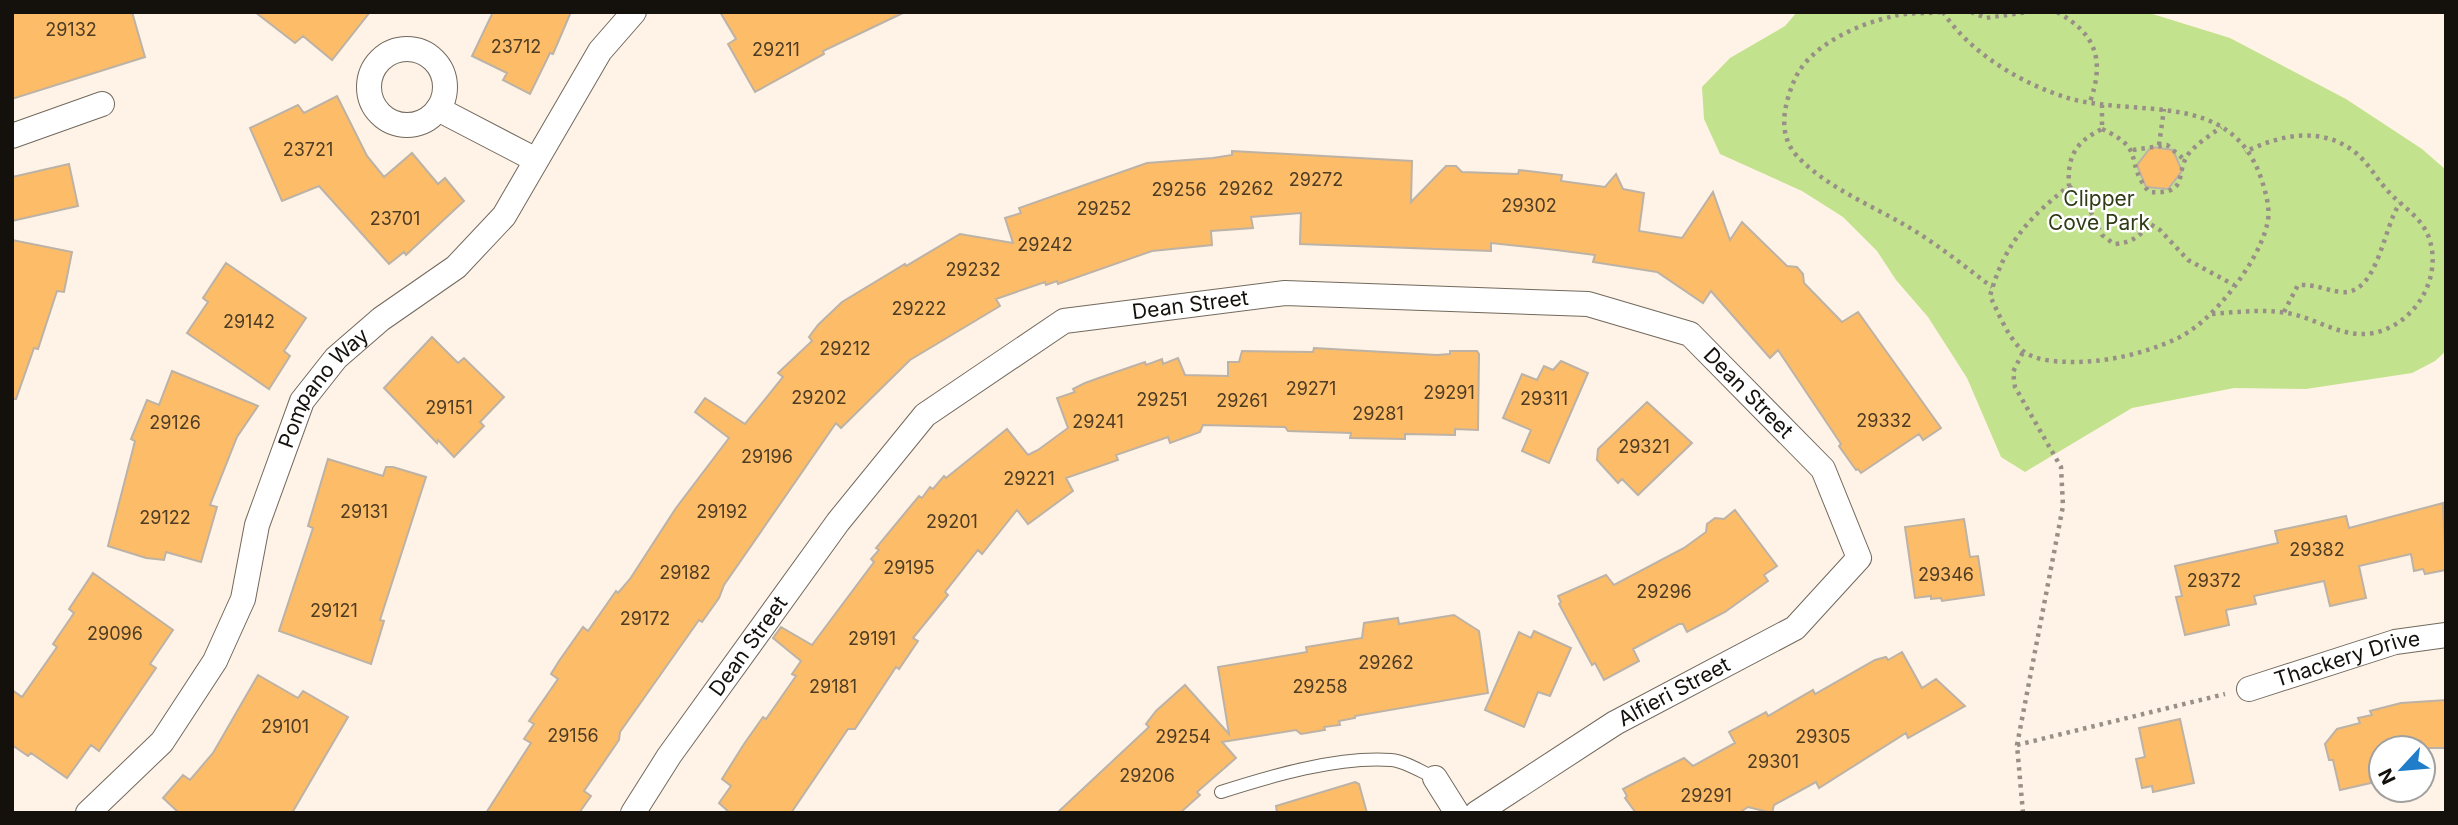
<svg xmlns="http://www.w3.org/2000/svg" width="2458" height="825" font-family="Inter,sans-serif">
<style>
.green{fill:#c3e28d}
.building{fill:#fdbc68;stroke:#bcb2a6;stroke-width:2}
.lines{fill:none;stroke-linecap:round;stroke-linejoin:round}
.lane-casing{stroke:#72695d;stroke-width:14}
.street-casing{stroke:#72695d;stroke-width:26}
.path{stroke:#989087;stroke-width:4.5;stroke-dasharray:3.5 5;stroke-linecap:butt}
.lane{stroke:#fff;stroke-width:12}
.street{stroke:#fff;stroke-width:24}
.labels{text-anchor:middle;stroke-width:5;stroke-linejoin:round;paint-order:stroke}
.number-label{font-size:18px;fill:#4e3c24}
.park-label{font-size:21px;fill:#2f3c15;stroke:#fff}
.street-label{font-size:21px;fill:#14110d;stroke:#fff}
</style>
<rect width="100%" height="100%" fill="#fef3e6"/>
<path class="green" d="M1797,12H2146L2230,38L2346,99L2422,149L2446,170V351L2435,361L2412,373L2306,389L2234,388L2132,408L2025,472L2001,457L1967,378L1928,317L1896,280L1877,251L1843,217L1802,191L1720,154L1704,119L1702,87L1730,58L1785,26Z"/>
<path class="building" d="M12,12H132L145,57L12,99Z
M255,12H370L332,60L303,36L295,43Z
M493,12H571L553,54L550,53L530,94L503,80L507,73L472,56Z
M720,12H905L823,51L824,54L755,92L728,44L736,39Z
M337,96L367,156L384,177L412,153L438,184L445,178L464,201L406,255L404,252L389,264L319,186L282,201L250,128L298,105L304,113Z
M2151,147L2173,150L2182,171L2168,189L2146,187L2137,165Z
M1232,151L1412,161L1411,202L1446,166H1456L1462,172L1518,174L1519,170L1562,175L1561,181L1605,187L1616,174L1623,189L1644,193L1639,231L1682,238L1713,192L1730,240L1742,222L1787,266L1797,267L1803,274L1804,283L1842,322L1858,312L1941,428L1923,440L1919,434L1861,473L1858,469L1856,470L1839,446L1841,444L1778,350L1770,358L1711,291L1703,303L1657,272L1593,262L1595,255L1556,250L1491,243V251L1300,244L1301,213L1251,217L1253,228L1211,231L1212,245L1152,251L1058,284L1057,281L1046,285L1045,282L996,299L1000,306L910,360L841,428L836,423L724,585L719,598L702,622L699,620L620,732L619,740L584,791L591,796L579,813H486L531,743L524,739L534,724L529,721L558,679L551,674L559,661L583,627L588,631L616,591L618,593L630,579L676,508L729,438L695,412L705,398L745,424L783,377L778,373L812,341L809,337L818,325L842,302L905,264L906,266L960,234L1013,243L1005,218L1021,213L1019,208L1147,163L1213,158L1232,155Z
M69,164L78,206L12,221V177Z
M12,240L72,252L64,292L57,291L38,349L34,348L16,399H12Z
M226,263L306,318L284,351L290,356L269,389L187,333L208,302L203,298Z
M432,337L458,363L464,358L504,397L480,422L484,426L454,457L438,440L437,443L384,388Z
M1314,348L1437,355L1450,354V351H1477L1479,354L1478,430L1455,429V435L1405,434V439L1350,438L1351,433L1288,431L1285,427L1203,425L1200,432L1170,443L1168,437L1116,455L1118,460L1066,478L1073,491L1028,524L1017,510L982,554L978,550L945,592L948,595L913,638L918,641L899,669L896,667L855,729H848L791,813H730L719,803L731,786L722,779L744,744L763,717L766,719L796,676L792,674L801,661L773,638L781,627L812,645L874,562L871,559L879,550L876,548L919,496L922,498L930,487L933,489L944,476L946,478L1007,429L1028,455L1038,450L1068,428L1057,398L1075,392L1073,389L1085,383L1110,374L1145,362L1146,365L1162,359L1163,364L1178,358L1185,375L1228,376V362H1239L1242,351L1313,352Z
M1561,361L1588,373L1549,463L1522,451L1531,430L1503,418L1522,374L1537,380L1544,366L1553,370Z
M172,371L258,406L237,437L210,505L217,507L201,562L166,552L164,560L146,558L108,546L135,441L131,439L147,400L159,405Z
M1647,402L1692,443L1638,495L1622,479L1618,483L1597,460L1598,449Z
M328,459L383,476L386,467H393L426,477L380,620L384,621L371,664L279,631L313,528L308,526Z
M2443,503L2446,570L2425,574L2423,569L2414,571L2411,554L2359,566L2366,598L2330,606L2324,581L2254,596L2256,604L2226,610L2229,625L2185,635L2176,597L2182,596L2175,566L2278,543L2275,531L2346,516L2349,528Z
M1735,510L1777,566L1764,575L1768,581L1725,612L1687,632L1683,624H1679L1633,649L1639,661L1604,680L1595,663L1592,665L1559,604L1561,602L1558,596L1606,575L1614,585L1684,548L1706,532L1707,524L1715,518L1724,519Z
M1964,519L1970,557L1978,556L1984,595L1942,601L1941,598L1931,599V596L1915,598L1905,527Z
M93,573L173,630L150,664L156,668L99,751L91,745L67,778L31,753L28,756L12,745V690L22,697L57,647L53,644L74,613L69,609Z
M1454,615L1479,631L1488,693L1355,716V718L1339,721L1340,725L1324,727L1325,730L1301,734L1296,730L1222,742L1236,758L1197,792L1200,795L1180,813H1057L1149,727L1146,724L1156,711L1185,685L1229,734L1218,667L1307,652L1306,647L1362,638L1364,623L1398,618L1399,624Z
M1534,631L1571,648L1550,696L1538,692L1524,727L1485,710L1519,632L1531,638Z
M1902,652L1922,688L1936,679L1965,706L1908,738L1906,733L1819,788L1816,782L1774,805L1772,813L1748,807L1739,813H1636L1625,798L1627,796L1623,789L1648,776L1684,758L1693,766L1735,743L1729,732L1766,712L1768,716L1813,690L1815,694L1875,660L1886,657L1888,660Z
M258,675L298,698L303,691L348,717L292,813H179L163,798L183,775L190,780L213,753Z
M2446,700V748H2381V773L2370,776L2371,783L2340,790L2333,760H2329L2325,744L2337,729L2360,723L2358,718L2372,715L2370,711L2401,703Z
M2180,719L2194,783L2153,792L2152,786L2142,788L2136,759L2145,757L2139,728Z
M1355,782L1359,784L1367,813H1277L1276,806Z"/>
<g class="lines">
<defs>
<path id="lane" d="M1221,792C1271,776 1338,756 1391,760C1405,761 1422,772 1435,778"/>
<g id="street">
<circle cx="407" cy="87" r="38"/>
<path d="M438,109L536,160"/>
<path d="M12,136L102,104"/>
<path id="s1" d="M2249,689L2395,642L2446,635"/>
<path d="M1435,778L1457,813"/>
<path id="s2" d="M88,813L162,742L215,661L243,599L257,525L302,401L336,358L381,319L456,267L504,216L600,51L634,12"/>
<path id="s3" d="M633,813L669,756L838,522L925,415L1064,321L1285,293L1588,304L1690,334L1823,469L1859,558L1795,628L1615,723L1477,813"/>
</g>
</defs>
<use href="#lane" class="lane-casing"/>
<use href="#street" class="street-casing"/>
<path class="path" d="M1941,12C1926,14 1908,12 1894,16C1858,24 1809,45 1794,81C1784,105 1777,134 1797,156C1825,186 1870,205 1905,225C1936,243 1964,266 1992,287
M1943,12C1970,53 2022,84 2068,98C2137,118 2230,89 2261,178C2266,193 2271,210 2267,225C2258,263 2212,323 2176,339C2145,353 2112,361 2078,362C2062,362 2035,362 2022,350C2007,336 1999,314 1990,296C2004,245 2028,218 2069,186C2067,157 2075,142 2102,129V105
M1971,12L1986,18L2027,12
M2057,12C2096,34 2105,59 2090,102
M2102,129C2148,150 2123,161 2149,192C2192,195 2173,172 2190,152C2199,142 2211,135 2221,127
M2159,145L2164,109
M2133,150L2167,145L2186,161
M2069,186L2086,202L2102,235L2114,244C2131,243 2139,237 2150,224L2160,230L2188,260L2234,285
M2284,312L2298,285C2315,284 2325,290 2341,292C2378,296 2383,227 2400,203
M2212,314C2237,312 2262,309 2287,313C2317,318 2342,339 2374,333C2415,324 2443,278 2429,238C2422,217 2401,206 2387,190C2376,178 2369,164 2356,153C2323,126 2281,134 2245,152
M2017,745L2225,694
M2023,813L2017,745L2063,506L2061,467L2015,387L2013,372L2023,352"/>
<use href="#lane" class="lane"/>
<use href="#street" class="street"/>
</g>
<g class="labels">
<g class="number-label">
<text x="71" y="36">29132</text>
<text x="516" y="53">23712</text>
<text x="776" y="56">29211</text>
<text x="308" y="156">23721</text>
<text x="1316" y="186">29272</text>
<text x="1246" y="195">29262</text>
<text x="1179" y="196">29256</text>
<text x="1529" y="212">29302</text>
<text x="1104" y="215">29252</text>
<text x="395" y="225">23701</text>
<text x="1045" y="251">29242</text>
<text x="973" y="276">29232</text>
<text x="919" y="315">29222</text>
<text x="249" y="328">29142</text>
<text x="845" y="355">29212</text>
<text x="1311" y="395">29271</text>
<text x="1449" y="399">29291</text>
<text x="819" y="404">29202</text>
<text x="1544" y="405">29311</text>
<text x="1162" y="406">29251</text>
<text x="1242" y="407">29261</text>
<text x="449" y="414">29151</text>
<text x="1378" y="420">29281</text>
<text x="1884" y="427">29332</text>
<text x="1098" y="428">29241</text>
<text x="175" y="429">29126</text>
<text x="1644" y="453">29321</text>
<text x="767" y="463">29196</text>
<text x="1029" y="485">29221</text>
<text x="364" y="518">29131</text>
<text x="722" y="518">29192</text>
<text x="165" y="524">29122</text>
<text x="952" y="528">29201</text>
<text x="2317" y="556">29382</text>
<text x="909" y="574">29195</text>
<text x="685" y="579">29182</text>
<text x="1946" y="581">29346</text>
<text x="2214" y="587">29372</text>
<text x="1664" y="598">29296</text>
<text x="334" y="617">29121</text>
<text x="645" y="625">29172</text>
<text x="115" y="640">29096</text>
<text x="872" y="645">29191</text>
<text x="1386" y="669">29262</text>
<text x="833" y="693">29181</text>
<text x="1320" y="693">29258</text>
<text x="285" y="733">29101</text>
<text x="573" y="742">29156</text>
<text x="1183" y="743">29254</text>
<text x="1823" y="743">29305</text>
<text x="1773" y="768">29301</text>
<text x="1147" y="782">29206</text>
<text x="1706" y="802">29291</text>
</g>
<g class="park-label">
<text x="2099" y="206">Clipper<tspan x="2099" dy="24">Cove Park</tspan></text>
</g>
<g class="street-label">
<text dy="7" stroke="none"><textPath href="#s3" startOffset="789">Dean Street</textPath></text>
<text dy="7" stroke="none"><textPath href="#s2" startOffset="497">Pompano Way</textPath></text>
<text dy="7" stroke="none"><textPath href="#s3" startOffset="1377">Dean Street</textPath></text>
<text dy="7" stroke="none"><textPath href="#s3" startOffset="203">Dean Street</textPath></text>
<text dy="7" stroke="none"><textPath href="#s1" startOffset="103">Thackery Drive</textPath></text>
<text transform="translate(1674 692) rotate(-28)" y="7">Alfieri Street</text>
</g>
</g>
<rect width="2458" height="825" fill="none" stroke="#14110d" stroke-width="28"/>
<g transform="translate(2402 769) rotate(244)"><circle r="33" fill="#ffffff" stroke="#a1a09e" stroke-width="2"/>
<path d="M0-5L12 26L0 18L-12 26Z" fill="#1f7dca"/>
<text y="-10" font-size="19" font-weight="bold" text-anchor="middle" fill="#14110d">N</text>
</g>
</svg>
